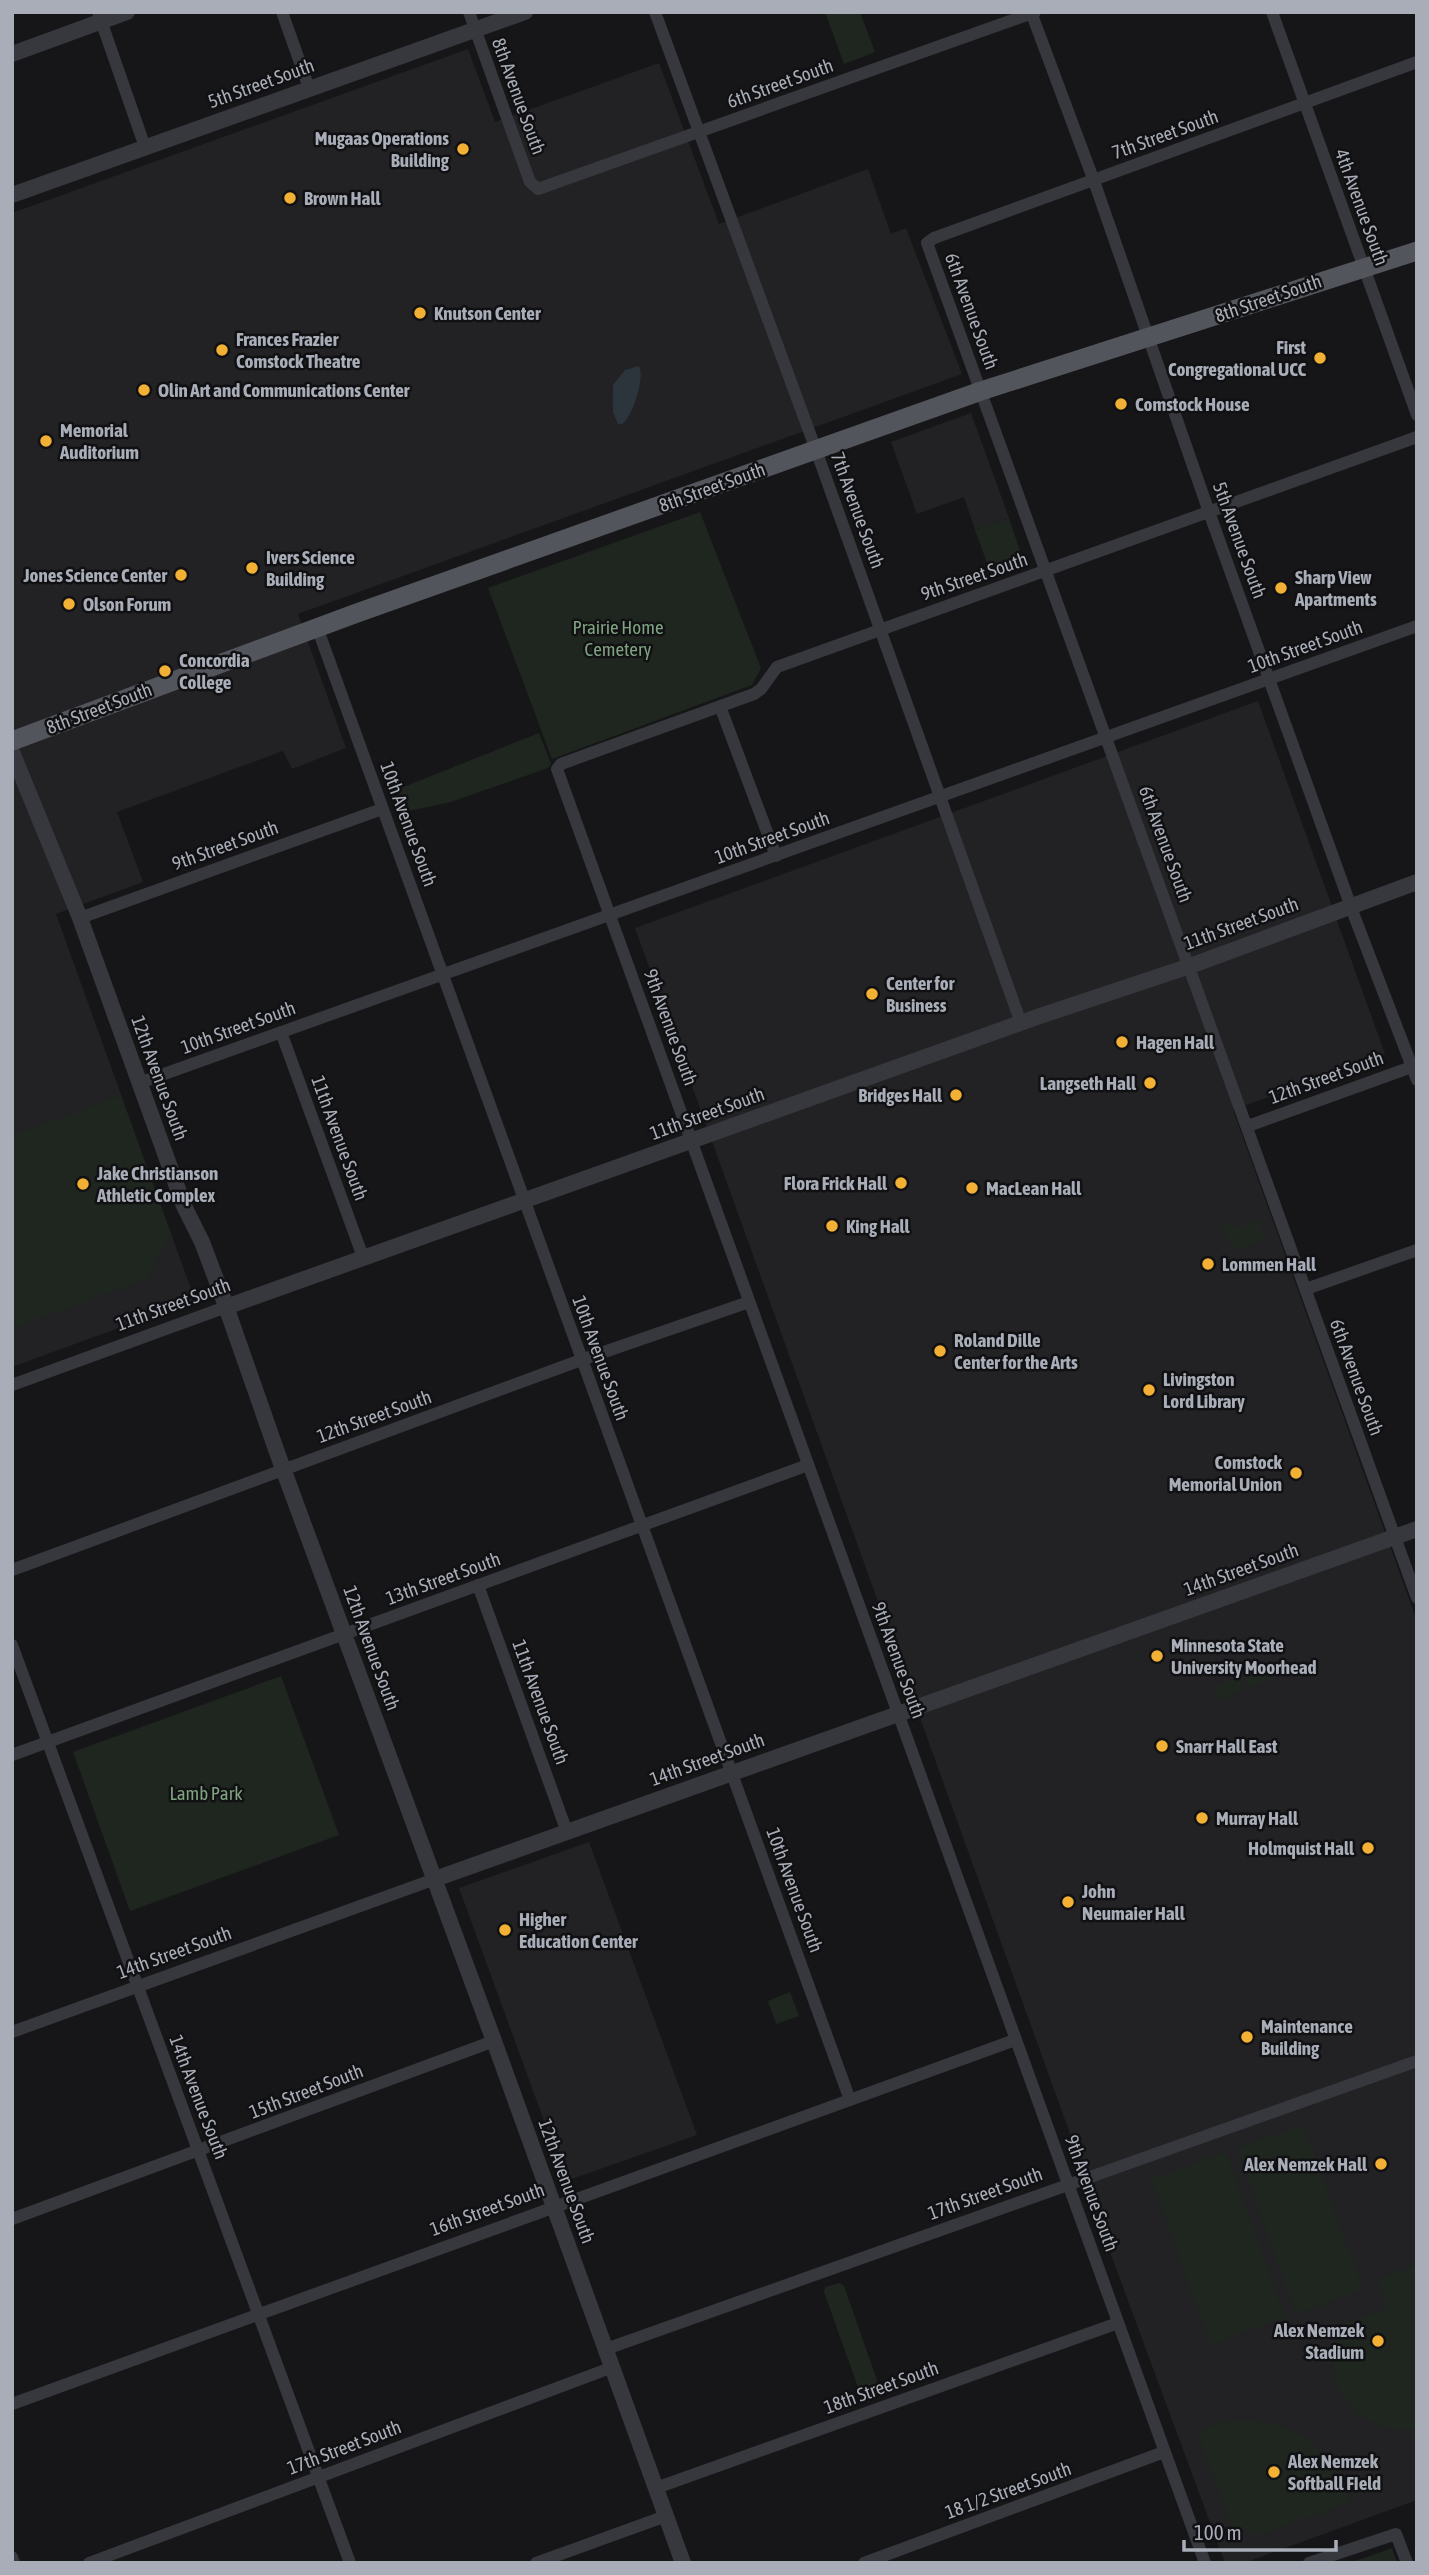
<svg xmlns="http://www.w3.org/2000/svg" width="1429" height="2575" font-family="'Asap Condensed',sans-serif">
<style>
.built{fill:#222225}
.green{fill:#1e261f}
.water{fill:#2c353c}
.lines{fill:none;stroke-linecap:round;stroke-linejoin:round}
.minor{stroke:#37383d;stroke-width:12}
.tertiary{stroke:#37383d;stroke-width:16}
.primary{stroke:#53555c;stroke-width:19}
.poi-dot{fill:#f2b134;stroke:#111113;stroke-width:2.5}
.labels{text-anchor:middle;stroke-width:5;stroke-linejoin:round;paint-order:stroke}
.street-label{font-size:19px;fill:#a8adb8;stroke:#111113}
.poi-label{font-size:19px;font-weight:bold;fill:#a8adb8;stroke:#111113;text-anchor:start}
.park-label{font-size:19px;fill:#7fa381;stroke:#111113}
</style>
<rect width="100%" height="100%" fill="#161618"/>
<path class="built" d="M468,49L495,122L659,63L719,224L868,169L891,234L906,228L962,374L298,614L346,748L292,769L283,751L117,812L143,882L56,914L195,1300L12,1367V213Z
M971,413L1009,518L975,530L964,497L917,514L891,442Z
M1258,701L1385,1054L1233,1110L1417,1621V2500L1244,2563H1225L1090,2198L1082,2167L635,928Z
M589,1842L697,2135L566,2181L459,1888Z"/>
<path class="green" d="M825,12H860L875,52L844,64Z
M700,512L761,668L752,685L552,759L488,588Z
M1009,518L1023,560L990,571L975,530Z
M539,733L551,764L548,768L451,802L404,812L396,790Z
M121,1096L171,1234L147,1279L12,1329V1135Z
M1258,1219L1265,1240L1234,1251L1231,1241L1228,1242L1222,1226L1232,1222L1234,1228Z
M1269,1666L1273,1679L1249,1688L1244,1675Z
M281,1676L339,1835L130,1911L73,1752Z
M1239,1677L1244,1690L1218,1700L1213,1686Z
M790,1992L799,2016L776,2024L768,2001Z
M1303,2125L1363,2290L1296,2314L1237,2148Z
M1226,2152L1285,2318L1211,2345L1151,2179Z
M1417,2265V2428C1378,2437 1334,2406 1333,2364C1333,2352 1338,2343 1343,2333L1341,2325L1387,2308L1377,2279Z
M840,2283L844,2286L877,2380L876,2394L863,2396L860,2393L824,2292L825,2287Z
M1240,2420C1304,2422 1326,2448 1351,2502L1256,2536L1231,2523L1197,2432L1223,2422Z
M1392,2548L1397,2563H1350Z"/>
<path class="water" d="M639,366C645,378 633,416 622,424H618L613,412V385L625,370Z"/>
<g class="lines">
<path class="minor" d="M98,12L145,147
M282,12L309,88
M469,12L530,182L538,189L1035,12
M655,12L816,450L1021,1023
M1031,12L1094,181L1209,512L1355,918L1417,1080
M1272,12L1417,415
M1417,62L934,238L927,243L1417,1598
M317,627L850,2100
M720,706L776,856
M80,918L382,809
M281,1032L363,1257
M139,1083L1417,626
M1248,1126L1417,1065
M1306,1289L1417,1250
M12,1385L226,1307
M12,1570L581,1360L749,1302
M478,1585L567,1832
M12,1645L350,2563
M12,1755L808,1465
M12,2032L435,1879
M12,2219L494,2041
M606,2349L1417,2061
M12,2404L1015,2040
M656,2488L1118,2323
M12,2557L14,2563
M89,2563L613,2367
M536,2563L666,2516
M864,2563L1164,2452
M1205,2563L557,769L561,764L754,694L761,689L777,667L1417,437
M1309,2563L1396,2534L1407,2563"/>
<path class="tertiary" d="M12,54L127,12
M12,195L525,12
M12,752L80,918L184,1206L202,1242L222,1295L278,1455L494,2041L683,2563
M226,1307L1040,1016L1190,966L1417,882
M435,1879L1417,1529"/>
<path class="primary" d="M12,741L357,613L981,391L1417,251"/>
</g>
<g class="poi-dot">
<circle cx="463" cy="149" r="7"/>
<circle cx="290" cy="198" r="7"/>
<circle cx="420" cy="313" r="7"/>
<circle cx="222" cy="350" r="7"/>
<circle cx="1320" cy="358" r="7"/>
<circle cx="144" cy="390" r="7"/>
<circle cx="1121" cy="404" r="7"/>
<circle cx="46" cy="441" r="7"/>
<circle cx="252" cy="568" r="7"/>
<circle cx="181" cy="575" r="7"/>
<circle cx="1281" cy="588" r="7"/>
<circle cx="69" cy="604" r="7"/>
<circle cx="165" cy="671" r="7"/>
<circle cx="872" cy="994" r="7"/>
<circle cx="1122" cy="1042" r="7"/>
<circle cx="1150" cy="1083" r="7"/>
<circle cx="956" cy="1095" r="7"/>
<circle cx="901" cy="1183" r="7"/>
<circle cx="83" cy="1184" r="7"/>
<circle cx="972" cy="1188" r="7"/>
<circle cx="832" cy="1226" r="7"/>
<circle cx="1208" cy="1264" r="7"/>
<circle cx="940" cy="1351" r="7"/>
<circle cx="1149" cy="1390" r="7"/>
<circle cx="1296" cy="1473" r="7"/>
<circle cx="1157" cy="1656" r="7"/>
<circle cx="1162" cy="1746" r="7"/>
<circle cx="1202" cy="1818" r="7"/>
<circle cx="1368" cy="1848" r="7"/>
<circle cx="1068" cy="1902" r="7"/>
<circle cx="505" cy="1930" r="7"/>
<circle cx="1247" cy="2037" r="7"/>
<circle cx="1381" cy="2164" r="7"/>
<circle cx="1378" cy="2341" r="7"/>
<circle cx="1274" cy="2472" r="7"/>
</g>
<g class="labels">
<g class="street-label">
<text transform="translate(261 83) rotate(-20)" y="7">5th Street South</text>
<text transform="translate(780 83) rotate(-20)" y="7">6th Street South</text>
<text transform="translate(519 96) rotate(70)" y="7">8th Avenue South</text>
<text transform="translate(1165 134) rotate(-20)" y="7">7th Street South</text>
<text transform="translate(1362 207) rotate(70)" y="7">4th Avenue South</text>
<text transform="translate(1268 298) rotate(-19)" y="7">8th Street South</text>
<text transform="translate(972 311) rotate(70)" y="7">6th Avenue South</text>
<text transform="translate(712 487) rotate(-20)" y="7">8th Street South</text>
<text transform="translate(858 510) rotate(70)" y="7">7th Avenue South</text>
<text transform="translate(1240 540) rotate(70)" y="7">5th Avenue South</text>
<text transform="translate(974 576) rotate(-19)" y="7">9th Street South</text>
<text transform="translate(1305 646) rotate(-20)" y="7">10th Street South</text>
<text transform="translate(99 708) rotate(-21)" y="7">8th Street South</text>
<text transform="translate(409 824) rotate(70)" y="7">10th Avenue South</text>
<text transform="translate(772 837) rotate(-20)" y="7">10th Street South</text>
<text transform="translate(1166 844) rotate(70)" y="7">6th Avenue South</text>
<text transform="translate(225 845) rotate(-20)" y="7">9th Street South</text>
<text transform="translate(1241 923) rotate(-20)" y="7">11th Street South</text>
<text transform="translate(238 1027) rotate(-20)" y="7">10th Street South</text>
<text transform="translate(671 1027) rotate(70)" y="7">9th Avenue South</text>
<text transform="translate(1326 1077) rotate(-20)" y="7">12th Street South</text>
<text transform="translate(160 1078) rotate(70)" y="7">12th Avenue South</text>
<text transform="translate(707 1113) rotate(-20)" y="7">11th Street South</text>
<text transform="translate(340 1138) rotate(70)" y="7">11th Avenue South</text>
<text transform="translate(173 1304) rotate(-20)" y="7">11th Street South</text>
<text transform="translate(601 1358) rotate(70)" y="7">10th Avenue South</text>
<text transform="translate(1357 1377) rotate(70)" y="7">6th Avenue South</text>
<text transform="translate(374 1416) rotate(-20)" y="7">12th Street South</text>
<text transform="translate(1241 1569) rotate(-20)" y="7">14th Street South</text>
<text transform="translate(443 1578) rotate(-20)" y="7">13th Street South</text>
<text transform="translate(372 1648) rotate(70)" y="7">12th Avenue South</text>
<text transform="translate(899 1660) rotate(70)" y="7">9th Avenue South</text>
<text transform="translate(541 1702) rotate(70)" y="7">11th Avenue South</text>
<text transform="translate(707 1759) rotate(-20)" y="7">14th Street South</text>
<text transform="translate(795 1890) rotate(70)" y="7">10th Avenue South</text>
<text transform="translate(174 1952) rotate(-20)" y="7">14th Street South</text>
<text transform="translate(306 2091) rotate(-21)" y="7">15th Street South</text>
<text transform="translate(199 2097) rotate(69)" y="7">14th Avenue South</text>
<text transform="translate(567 2181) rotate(70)" y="7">12th Avenue South</text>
<text transform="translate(985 2193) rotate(-20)" y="7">17th Street South</text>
<text transform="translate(1092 2193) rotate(70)" y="7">9th Avenue South</text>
<text transform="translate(487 2209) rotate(-20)" y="7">16th Street South</text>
<text transform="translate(881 2387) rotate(-20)" y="7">18th Street South</text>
<text transform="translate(344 2447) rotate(-21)" y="7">17th Street South</text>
<text transform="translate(1008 2490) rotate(-20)" y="7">18 1/2 Street South</text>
</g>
<g class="poi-label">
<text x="449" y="145" text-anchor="end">Mugaas Operations<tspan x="449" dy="22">Building</tspan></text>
<text x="304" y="205">Brown Hall</text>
<text x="434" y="320">Knutson Center</text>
<text x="236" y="346">Frances Frazier<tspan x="236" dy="22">Comstock Theatre</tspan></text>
<text x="1306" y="354" text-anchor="end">First<tspan x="1306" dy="22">Congregational UCC</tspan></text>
<text x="158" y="397">Olin Art and Communications Center</text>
<text x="1135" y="411">Comstock House</text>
<text x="60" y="437">Memorial<tspan x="60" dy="22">Auditorium</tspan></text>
<text x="266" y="564">Ivers Science<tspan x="266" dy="22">Building</tspan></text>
<text x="167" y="582" text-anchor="end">Jones Science Center</text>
<text x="1295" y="584">Sharp View<tspan x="1295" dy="22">Apartments</tspan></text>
<text x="83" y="611">Olson Forum</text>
<text x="179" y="667">Concordia<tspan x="179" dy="22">College</tspan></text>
<text x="886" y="990">Center for<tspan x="886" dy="22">Business</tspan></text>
<text x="1136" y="1049">Hagen Hall</text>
<text x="1136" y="1090" text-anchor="end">Langseth Hall</text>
<text x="942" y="1102" text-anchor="end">Bridges Hall</text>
<text x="97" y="1180">Jake Christianson<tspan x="97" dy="22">Athletic Complex</tspan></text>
<text x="887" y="1190" text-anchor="end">Flora Frick Hall</text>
<text x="986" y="1195">MacLean Hall</text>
<text x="846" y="1233">King Hall</text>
<text x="1222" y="1271">Lommen Hall</text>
<text x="954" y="1347">Roland Dille<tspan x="954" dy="22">Center for the Arts</tspan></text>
<text x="1163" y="1386">Livingston<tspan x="1163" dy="22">Lord Library</tspan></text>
<text x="1282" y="1469" text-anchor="end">Comstock<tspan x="1282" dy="22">Memorial Union</tspan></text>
<text x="1171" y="1652">Minnesota State<tspan x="1171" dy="22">University Moorhead</tspan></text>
<text x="1176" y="1753">Snarr Hall East</text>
<text x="1216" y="1825">Murray Hall</text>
<text x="1354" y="1855" text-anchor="end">Holmquist Hall</text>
<text x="1082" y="1898">John<tspan x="1082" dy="22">Neumaier Hall</tspan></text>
<text x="519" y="1926">Higher<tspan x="519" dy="22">Education Center</tspan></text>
<text x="1261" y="2033">Maintenance<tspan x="1261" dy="22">Building</tspan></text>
<text x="1367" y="2171" text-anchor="end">Alex Nemzek Hall</text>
<text x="1364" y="2337" text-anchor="end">Alex Nemzek<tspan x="1364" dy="22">Stadium</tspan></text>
<text x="1288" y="2468">Alex Nemzek<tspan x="1288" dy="22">Softball FIeld</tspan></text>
</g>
<g class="park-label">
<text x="618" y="634">Prairie Home<tspan x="618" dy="22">Cemetery</tspan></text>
<text x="206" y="1800">Lamb Park</text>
</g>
</g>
<rect width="1429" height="2575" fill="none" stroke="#a8adb8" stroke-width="28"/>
<path d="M1184 2540v10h152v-10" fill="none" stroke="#a8adb8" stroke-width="3.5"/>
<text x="1194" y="2540" font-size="21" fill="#a8adb8" stroke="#111113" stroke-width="5" paint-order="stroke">100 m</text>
</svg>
